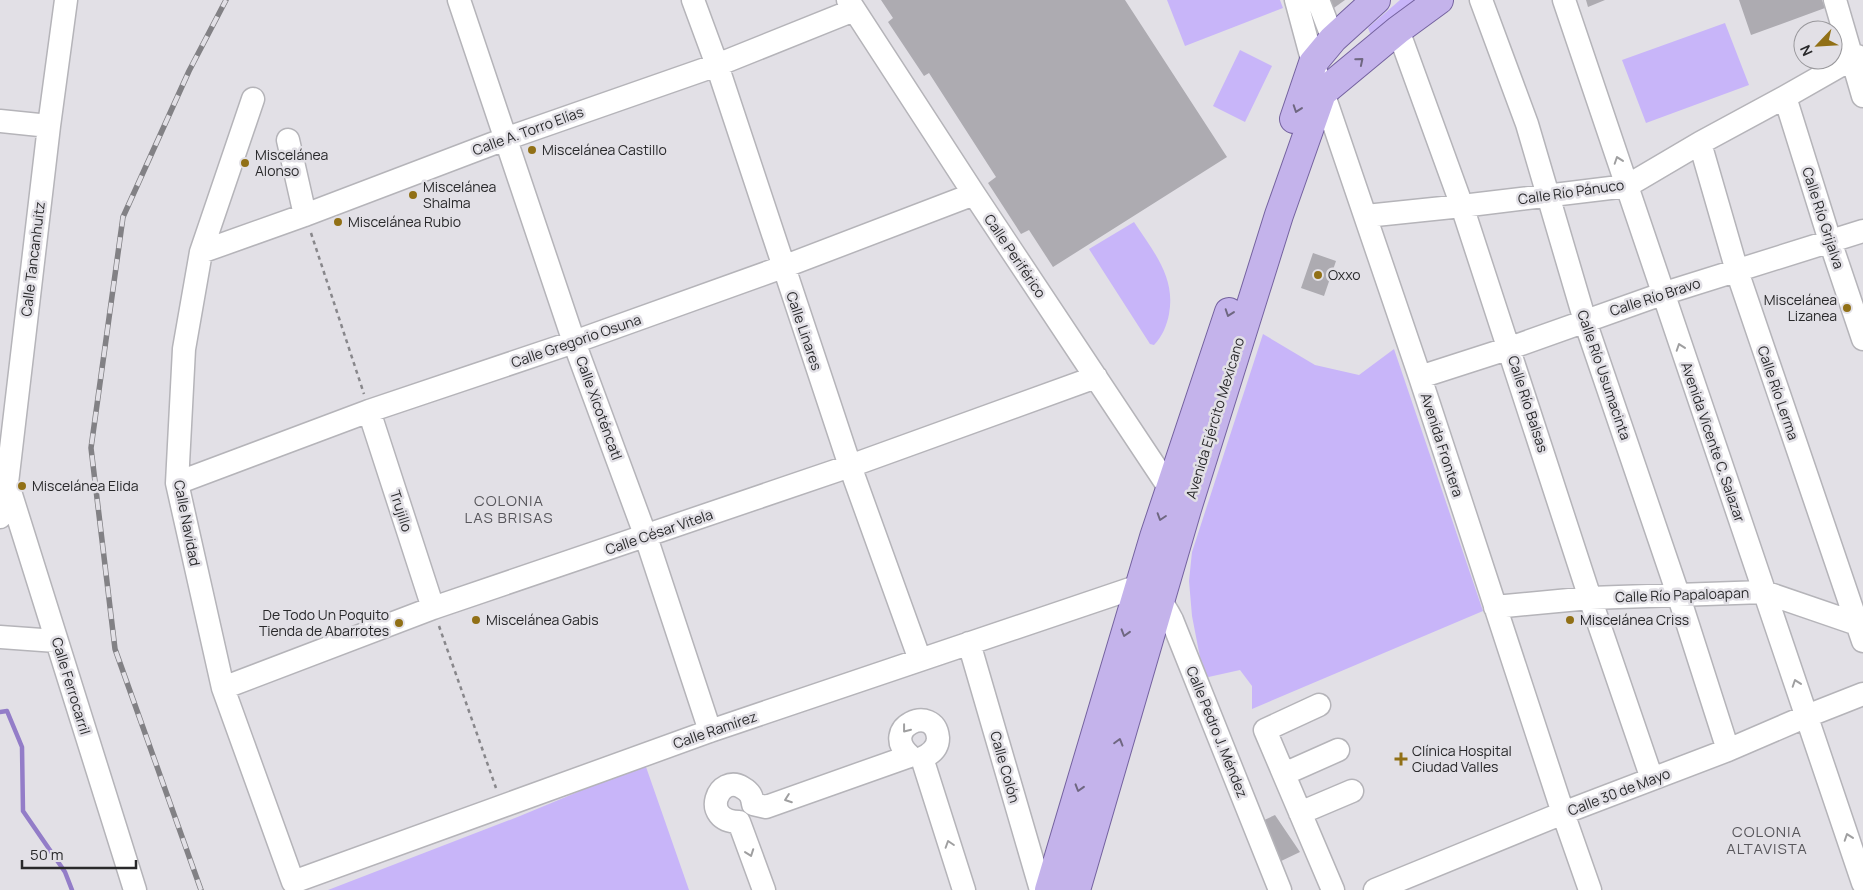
<svg xmlns="http://www.w3.org/2000/svg" width="1863" height="890" font-family="Manrope,sans-serif">
<style>
.green{fill:#c8b5f9}
.lines{fill:none;stroke-linecap:round;stroke-linejoin:round}
.stream{stroke:#937dc8;stroke-width:4.5}
.building{fill:#adabb1}
.minor-casing{stroke:#b5b4b9;stroke-width:25}
.major-casing{stroke:#74629f;stroke-width:30}
.path{stroke:#88878b;stroke-width:2.5;stroke-dasharray:4 4;stroke-linecap:butt}
.minor{stroke:#fff;stroke-width:22}
.major{stroke:#c4b3eb;stroke-width:28}
.rail-casing{stroke:#828185;stroke-width:5.5}
.rail{stroke:#e2e0e6;stroke-width:4;stroke-dasharray:11;stroke-linecap:butt}
.oneway{stroke:#6f6781}
.oneway2{stroke:#9f9fa0}
.poi-dot{fill:#917016;stroke:#e2e0e6;stroke-width:2}
.labels{text-anchor:middle;stroke-width:5;stroke-linejoin:round;paint-order:stroke}
.street-label{font-size:14px;fill:#29292b;stroke:#e2e0e6}
.poi-label{font-size:14px;fill:#29292b;stroke:#e2e0e6;text-anchor:start}
.neighbourhood-label{font-size:15px;letter-spacing:1px;fill:#58575c;stroke:#e2e0e6}
</style>
<rect width="100%" height="100%" fill="#e2e0e6"/>
<path class="green" d="M1167,0H1280L1283,8L1185,46Z
M1400,0H1417L1373,35L1370,33L1368,28L1370,26Z
M1725,23L1749,85L1646,123L1622,60Z
M1240,50L1272,66L1245,122L1213,106Z
M1134,222C1153,251 1176,277 1169,314C1167,325 1162,337 1154,345L1150,344L1089,249Z
M1263,334L1315,365L1359,375L1394,349L1483,611L1252,709V686L1240,670L1204,678L1192,616L1189,581L1192,552Z
M645,764L689,890H328L520,816Z"/>
<g class="lines">
<path class="stream" d="M0,712L7,711L22,747L23,811L65,872L72,890"/>
</g>
<path class="building" d="M881,0H1125L1227,157L1053,267L1029,230L1021,234L988,183L996,177L929,73L924,76L888,22L893,18Z
M1324,0H1345L1331,10Z
M1586,0H1605L1588,7Z
M1739,0H1822L1825,8L1751,35Z
M1313,253L1336,261L1324,296L1301,288Z
M1275,815L1300,852L1277,863L1260,822Z"/>
<g class="lines">
<defs>
<path id="minor" d="M459,0L574,342L646,537L710,731
M693,0L717,65L850,466L920,660
M848,0L974,194L1170,489L1179,499
M1296,0L1313,63L1420,377L1563,813L1590,890
M1318,0L1333,39
M1481,0L1527,124L1585,321L1678,594L1728,750
M1564,0L1863,883
M1835,0L1863,96
M1398,30L1462,206L1590,598L1652,779
M1785,97L1830,241L1863,339
M253,99L201,252L184,349L177,483L223,688L293,882L710,731L1139,586C1158,594 1163,603 1172,620L1280,890
M0,121L49,126
M288,140L305,215
M1700,143L1737,271L1863,641
M1366,216L1462,206L1627,186L1700,143L1785,97L1857,56L1863,58
M201,252L305,215L505,139L717,65L854,10
M1420,377L1510,348L1662,294L1863,231
M369,411L433,608
M177,483L369,411L574,342L783,267L974,194
M8,485L135,890
M0,517L7,483L49,126L66,0
M1495,607L1590,598L1764,592L1863,626
M0,637L56,641
M969,643L1041,890
M223,688L433,608L850,466L1096,377
M1319,705L1265,730L1333,890
M1284,774L1338,750
M1300,813L1352,791
M764,890L739,822C699,821 718,772 743,788C750,792 752,796 753,804L766,807L910,756C878,728 935,702 938,738C938,748 931,754 922,758L964,890
M1375,890L1563,813L1728,750L1807,716L1863,694"/>
<path id="major" d="M1294,119L1313,63L1333,39L1376,0
M1049,890L1154,537L1229,312
M1076,890L1187,509L1279,215L1322,93L1398,30L1439,0"/>
</defs>
<use href="#minor" class="minor-casing"/>
<use href="#major" class="major-casing"/>
<path class="path" d="M311,233L364,394
M439,626L496,788"/>
<use href="#minor" class="minor"/>
<use href="#major" class="major"/>
<defs>
<path id="rail" d="M201,890L115,649L91,448L123,217L189,71L226,0"/>
</defs>
<use href="#rail" class="rail-casing"/>
<use href="#rail" class="rail"/>
</g>
<defs><path id="oneway-chevron" d="M-2-3.5L2.5 0L-2 3.5" fill="none" stroke-width="1.6" stroke-linecap="round" stroke-linejoin="round" transform="scale(1.25)"/></defs>
<g class="oneway">
<use href="#oneway-chevron" transform="translate(1360 61) rotate(-40)"/>
<use href="#oneway-chevron" transform="translate(1297 109) rotate(109)"/>
<use href="#oneway-chevron" transform="translate(1229 313) rotate(109)"/>
<use href="#oneway-chevron" transform="translate(1161 517) rotate(108)"/>
<use href="#oneway-chevron" transform="translate(1125 633) rotate(107)"/>
<use href="#oneway-chevron" transform="translate(1119 742) rotate(-74)"/>
<use href="#oneway-chevron" transform="translate(1079 788) rotate(107)"/>
</g>
<g class="oneway2">
<use href="#oneway-chevron" transform="translate(1618 160) rotate(-109)"/>
<use href="#oneway-chevron" transform="translate(1680 347) rotate(-109)"/>
<use href="#oneway-chevron" transform="translate(1796 683) rotate(-109)"/>
<use href="#oneway-chevron" transform="translate(906 729) rotate(128)"/>
<use href="#oneway-chevron" transform="translate(788 799) rotate(160)"/>
<use href="#oneway-chevron" transform="translate(1848 837) rotate(-109)"/>
<use href="#oneway-chevron" transform="translate(949 844) rotate(-108)"/>
<use href="#oneway-chevron" transform="translate(750 853) rotate(70)"/>
</g>
<g class="poi-dot">
<circle cx="532" cy="150" r="5"/>
<circle cx="245" cy="163" r="5"/>
<circle cx="413" cy="195" r="5"/>
<circle cx="338" cy="222" r="5"/>
<circle cx="1318" cy="275" r="5"/>
<circle cx="1847" cy="308" r="5"/>
<circle cx="22" cy="486" r="5"/>
<circle cx="476" cy="620" r="5"/>
<circle cx="1570" cy="620" r="5"/>
<circle cx="399" cy="623" r="5"/>
<path d="M1398.5 751.5h5v5h5v5h-5v5h-5v-5h-5v-5h5z"/>
</g>
<g class="labels">
<g class="street-label">
<text transform="translate(528 131) rotate(-20)" y="5">Calle A. Torro Elías</text>
<text transform="translate(1571 192) rotate(-8)" y="5">Calle Río Pánuco</text>
<text transform="translate(1823 218) rotate(72)" y="5">Calle Río Grijalva</text>
<text transform="translate(1015 256) rotate(56)" y="5">Calle Periférico</text>
<text transform="translate(33 259) rotate(-83)" y="5">Calle Tancanhuitz</text>
<text transform="translate(1655 297) rotate(-18)" y="5">Calle Río Bravo</text>
<text transform="translate(804 331) rotate(71)" y="5">Calle Linares</text>
<text transform="translate(576 341) rotate(-19)" y="5">Calle Gregorio Osuna</text>
<text transform="translate(1604 375) rotate(71)" y="5">Calle Río Usumacinta</text>
<text transform="translate(1778 393) rotate(71)" y="5">Calle Río Lerma</text>
<text transform="translate(1528 404) rotate(72)" y="5">Calle Río Balsas</text>
<text transform="translate(599 408) rotate(70)" y="5">Calle Xicoténcatl</text>
<text transform="translate(1215 418) rotate(-73)" y="5">Avenida Ejército Mexicano</text>
<text transform="translate(1713 442) rotate(71)" y="5">Avenida Vicente C. Salazar</text>
<text transform="translate(1442 445) rotate(72)" y="5">Avenida Frontera</text>
<text transform="translate(401 511) rotate(72)" y="5">Trujillo</text>
<text transform="translate(187 523) rotate(79)" y="5">Calle Navidad</text>
<text transform="translate(659 532) rotate(-19)" y="5">Calle César Vitela</text>
<text transform="translate(1682 595) rotate(-2)" y="5">Calle Río Papaloapan</text>
<text transform="translate(71 686) rotate(73)" y="5">Calle Ferrocarril</text>
<text transform="translate(715 730) rotate(-19)" y="5">Calle Ramírez</text>
<text transform="translate(1217 732) rotate(68)" y="5">Calle Pedro J. Méndez</text>
<text transform="translate(1005 767) rotate(74)" y="5">Calle Colón</text>
<text transform="translate(1619 792) rotate(-21)" y="5">Calle 30 de Mayo</text>
</g>
<g class="poi-label">
<text x="542" y="155">Miscelánea Castillo</text>
<text x="255" y="160">Miscelánea<tspan x="255" dy="16">Alonso</tspan></text>
<text x="423" y="192">Miscelánea<tspan x="423" dy="16">Shalma</tspan></text>
<text x="348" y="227">Miscelánea Rubio</text>
<text x="1328" y="280">Oxxo</text>
<text x="1837" y="305" text-anchor="end">Miscelánea<tspan x="1837" dy="16">Lizanea</tspan></text>
<text x="32" y="491">Miscelánea Elida</text>
<text x="389" y="620" text-anchor="end">De Todo Un Poquito<tspan x="389" dy="16">Tienda de Abarrotes</tspan></text>
<text x="486" y="625">Miscelánea Gabis</text>
<text x="1580" y="625">Miscelánea Criss</text>
<text x="1412" y="756">Clínica Hospital<tspan x="1412" dy="16">Ciudad Valles</tspan></text>
</g>
<g class="neighbourhood-label">
<text x="509" y="506">COLONIA<tspan x="509" dy="17">LAS BRISAS</tspan></text>
<text x="1767" y="837">COLONIA<tspan x="1767" dy="17">ALTAVISTA</tspan></text>
</g>
</g>
<g transform="translate(1818 45) rotate(245)"><circle r="24" fill="#e2e0e6" stroke="#98979b"/>
<path d="M0-4L9 19L0 12L-9 19Z" fill="#917016"/>
<text y="-8" font-size="14" font-weight="bold" text-anchor="middle" fill="#29292b">N</text>
</g>
<path d="M22 860v8h114v-8" fill="none" stroke="#29292b" stroke-width="2.5"/>
<text x="30" y="860" font-size="15" fill="#29292b" stroke="#e2e0e6" stroke-width="4" paint-order="stroke">50 m</text>
</svg>
